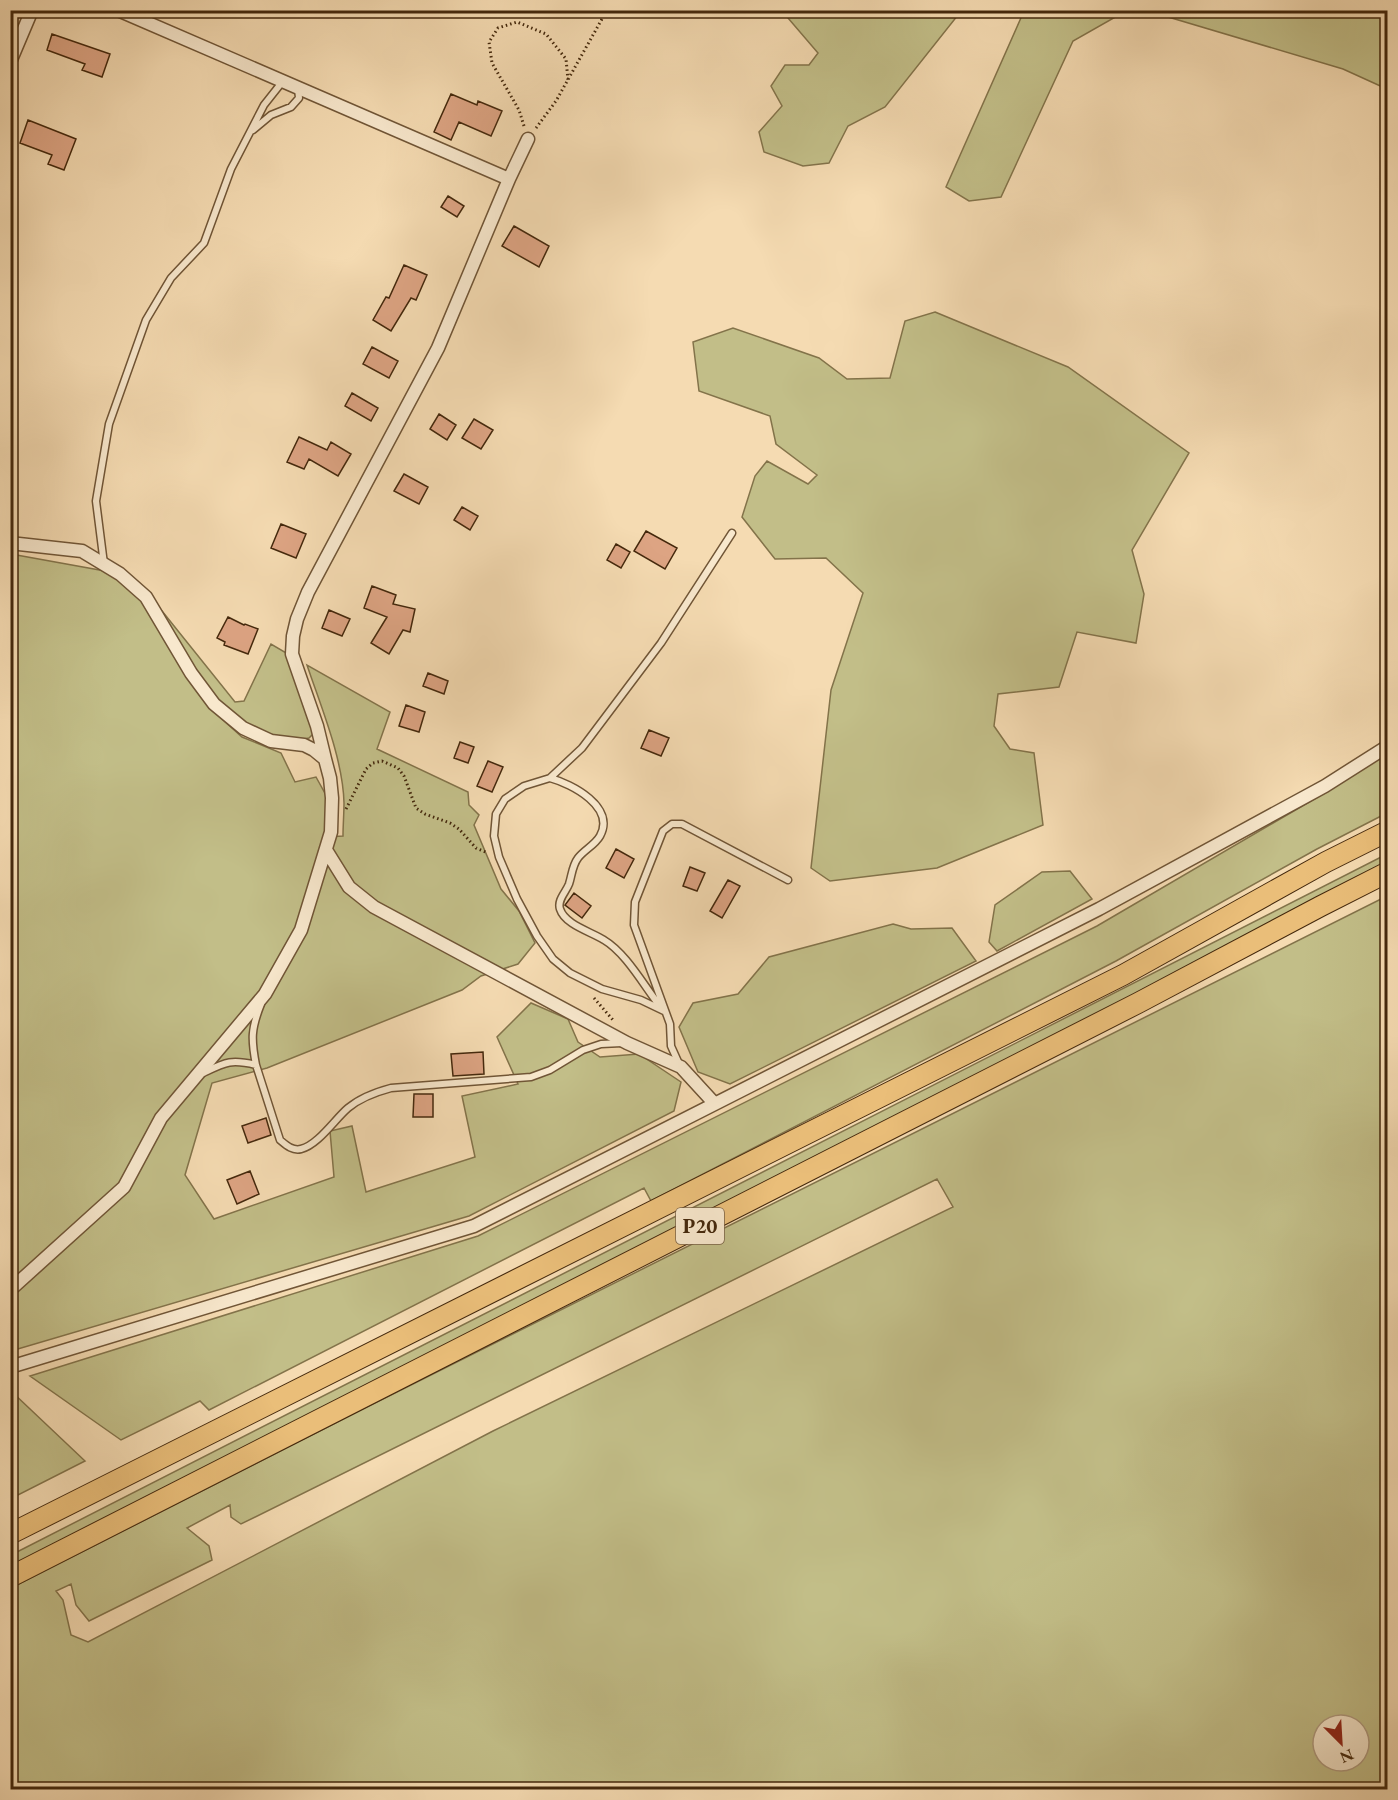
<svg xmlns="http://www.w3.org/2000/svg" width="1398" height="1800" font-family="'EB Garamond',serif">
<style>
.green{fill:#c2be88;stroke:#83734a;stroke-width:1.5;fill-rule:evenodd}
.building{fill:#dda483;stroke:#44280c;stroke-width:1.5}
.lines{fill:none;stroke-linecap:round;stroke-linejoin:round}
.lane-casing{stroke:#705536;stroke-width:9}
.street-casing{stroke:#705536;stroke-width:15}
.primary-casing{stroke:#44280c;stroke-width:22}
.path{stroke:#44280c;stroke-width:3;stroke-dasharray:1.5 3;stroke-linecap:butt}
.lane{stroke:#f8e8cd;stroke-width:6}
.street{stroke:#f8e8cd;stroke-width:12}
.primary{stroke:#eabe79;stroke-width:20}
.labels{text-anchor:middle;stroke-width:4.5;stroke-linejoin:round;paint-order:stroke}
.shield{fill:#f8e8cd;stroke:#7a6246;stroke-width:1.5}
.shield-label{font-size:21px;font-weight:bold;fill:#44280c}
</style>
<rect width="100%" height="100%" fill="#f5dbb2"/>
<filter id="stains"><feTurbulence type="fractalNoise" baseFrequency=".00333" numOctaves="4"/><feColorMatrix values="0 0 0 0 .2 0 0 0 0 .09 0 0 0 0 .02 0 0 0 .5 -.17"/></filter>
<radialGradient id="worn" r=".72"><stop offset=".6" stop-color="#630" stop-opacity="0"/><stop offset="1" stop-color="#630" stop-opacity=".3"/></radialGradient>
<path class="green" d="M782,11L958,10V15L885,107L848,126L829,163L803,166L764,152L759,132L782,106L771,86L785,65H809L818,53Z
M1024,11H1126L1073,41L1001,197L969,201L946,187Z
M1148,11H1387V89L1343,69Z
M935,312L1068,367L1189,453L1132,550L1144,594L1136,643L1077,632L1059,687L998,694L994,726L1010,749L1034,753L1043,825L937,868L830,881L811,868L831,690L863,593L826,558L775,559L742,517L755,476L767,461L808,484L817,475L776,444L770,416L699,391L693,342L733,328L819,358L847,379L890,378L905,321Z
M11,554L105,571L118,578L142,599L210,708L242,737L281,753L295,782L316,777L327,797L325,837L343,836C343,825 344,814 344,803C343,759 321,707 307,665L390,712L377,749L468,792L469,805L479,815L474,825L501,889L519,911L535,943L518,964L481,976L462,990L267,1068L212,1083L185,1175L214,1219L334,1177L330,1131L352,1126L366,1192L475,1157L462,1096L518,1084L497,1037L531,1003L568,1019L578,1042L600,1057L639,1054L681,1082L674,1111L469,1216L11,1351Z
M154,601L235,702L244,701L271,644L288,654L313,727V734L309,738L304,739C292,737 278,737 267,733C208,714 182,650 154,601Z
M1387,753V813L1317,849L1116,961L651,1201L644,1188L209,1410L200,1401L121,1440L30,1376L478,1236L1097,926L1328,791Z
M1387,854V866L11,1568V1555Z
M1070,871L1092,899L997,951L989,942L995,905L1042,872Z
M1387,896V1789H11V1588L375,1403ZM937,1179L953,1207L493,1431L88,1642L71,1635L63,1600L56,1591L71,1584L76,1605L89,1621L212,1560L209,1546L187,1528L230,1505L231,1517L241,1524ZM1323,1725H1359V1761H1323Z
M893,924L911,929L952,928L976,961L730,1084L698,1072L679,1027L693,1003L738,994L769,957Z
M11,1391L85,1461L18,1495L11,1479Z"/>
<path class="building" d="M52,34L110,54L102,77L82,70L85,64L47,50Z
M451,94L477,105L478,101L502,111L491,136L459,122L451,140L434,132Z
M28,120L76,139L64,170L48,164L52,155L20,143Z
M448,196L464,206L457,217L441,207Z
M514,226L549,246L539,267L502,246Z
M404,265L427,275L416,300L411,298L391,331L373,320L386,297L389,298Z
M372,347L398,361L389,378L363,364Z
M352,393L378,408L371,421L345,406Z
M439,414L456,425L447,440L430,429Z
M474,419L493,430L481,449L462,438Z
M299,437L327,450L331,442L351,454L338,476L309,459L304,469L287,462Z
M404,474L428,487L419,504L394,491Z
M462,507L478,516L470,530L454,520Z
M281,524L306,534L296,558L271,548Z
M646,531L677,548L665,569L634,551Z
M616,544L630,552L621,568L607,560Z
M372,586L396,595L393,604L415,609L410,632L403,630L389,654L371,643L387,617L364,608Z
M329,610L350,619L342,636L322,628Z
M228,617L244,625L245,624L258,629L248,654L224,645L225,642L217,638Z
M428,673L448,681L444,694L423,686Z
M406,705L425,712L419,732L399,726Z
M649,730L669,738L661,756L641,748Z
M460,742L474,747L468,763L454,758Z
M488,761L503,767L492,792L477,786Z
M616,849L634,859L624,878L606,868Z
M690,867L705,873L697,891L683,886Z
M728,880L740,886L722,918L710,911Z
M574,893L591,906L582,918L565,905Z
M483,1052L484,1074L453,1076L451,1054Z
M414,1094H433V1117H413Z
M266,1118L271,1135L248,1143L242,1126Z
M250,1171L259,1194L237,1204L227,1180Z"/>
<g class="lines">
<defs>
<path id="lane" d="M253,130L271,115L291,107L299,98L298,88
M104,564L96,501L109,424L146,320L171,278L204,243L231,169L264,105L283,81
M550,778C572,784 616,807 600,836C595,845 584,850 578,858C572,866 572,875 569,884C566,892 557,900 560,909C565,925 592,932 604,940C626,953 644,986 660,1006
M664,1011L641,1000L602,989L570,973L553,959L537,936L517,899L499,857L494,836L496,814L505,799L524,786L550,778L582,748L661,643L732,533
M256,1065C251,1039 251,1029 261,1004
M680,1066L671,1046L670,1024L634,925L635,902L663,831L672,824H682L788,880
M203,1073C226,1062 231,1059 256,1065L280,1140C286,1145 292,1151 301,1149C318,1145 335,1119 348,1108C360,1098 376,1092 391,1088L531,1077L550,1070L583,1050L601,1044L622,1043"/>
<path id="street" d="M118,10L509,179
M10,62L32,10
M10,543L82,551L120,574L146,597L191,673L214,704L243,728L271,741L304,745L314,750L325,759L330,778L332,798L331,832L301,930L265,994L161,1118L124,1187L10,1290
M325,759L317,726L292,654L293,636L297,619L308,592L438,348L509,179L528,139
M326,850L349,887L374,907L627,1043L681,1067L714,1103
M10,1367L474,1226L1099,909L1325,786L1388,746"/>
<path id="primary" d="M10,1534L1123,975L1326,862L1388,831
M10,1577L1138,1003L1321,906L1388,872"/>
</defs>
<use href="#lane" class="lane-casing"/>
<use href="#street" class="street-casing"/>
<use href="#primary" class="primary-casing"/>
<path class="path" d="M524,126L519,110L492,63L489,42L498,28L517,22L546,34L566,59L568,80
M536,128L556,101L607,10
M346,809L366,769L373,763L382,761L398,768L404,776L416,808L425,814L450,823L459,829L476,848L488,853
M594,998L613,1020"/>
<use href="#lane" class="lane"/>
<use href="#street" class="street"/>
<use href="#primary" class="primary"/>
</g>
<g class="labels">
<rect class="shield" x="676" y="1208" width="48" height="36" rx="4.5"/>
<g class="shield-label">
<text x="700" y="1233">Р20</text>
</g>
</g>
<rect width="1398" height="1800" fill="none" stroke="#f5dbb2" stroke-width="36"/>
<rect x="12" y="12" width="1374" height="1776" fill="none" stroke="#44280c" stroke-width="3"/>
<rect x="18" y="18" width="1362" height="1764" fill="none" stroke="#44280c" stroke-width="1.5"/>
<g transform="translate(1341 1743) rotate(156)"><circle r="28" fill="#f8e8cd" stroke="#b09b80" stroke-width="1.5"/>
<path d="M0-4.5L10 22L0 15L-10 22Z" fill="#8f2418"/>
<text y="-9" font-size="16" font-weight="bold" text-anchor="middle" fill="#44280c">N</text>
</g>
<rect width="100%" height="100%" filter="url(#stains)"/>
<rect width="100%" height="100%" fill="url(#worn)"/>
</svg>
